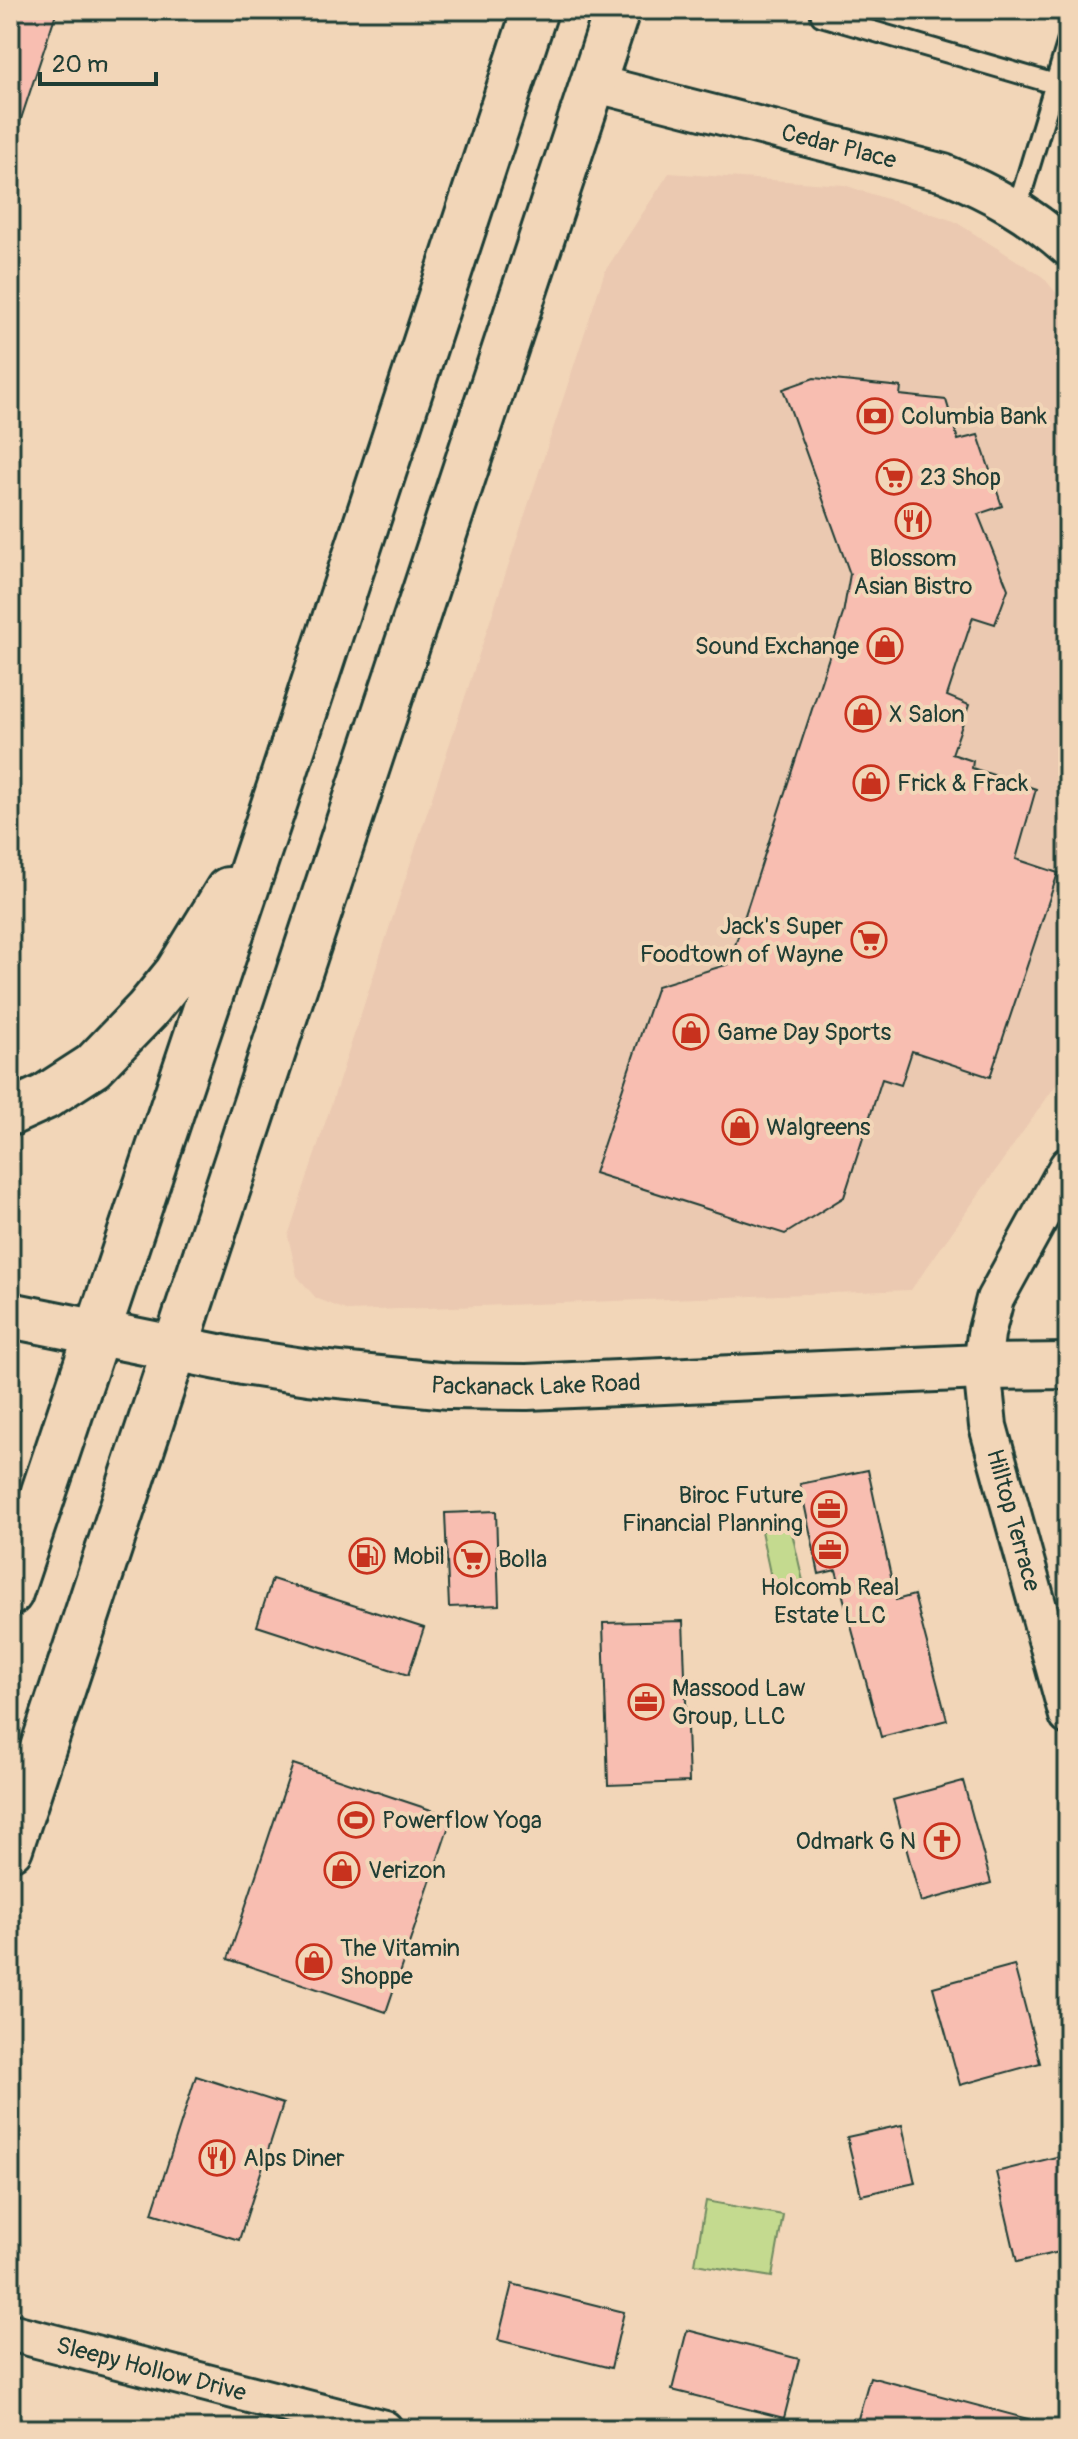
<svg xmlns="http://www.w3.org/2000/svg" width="1078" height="2439" font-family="Pangolin,sans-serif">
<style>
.built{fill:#ebc9b1}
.green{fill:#c4da8f;stroke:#728c62;stroke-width:2}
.building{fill:#f8beb1;stroke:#1f3d34;stroke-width:2}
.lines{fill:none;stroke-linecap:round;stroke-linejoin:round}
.lane-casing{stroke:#1f3d34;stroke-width:24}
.street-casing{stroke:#1f3d34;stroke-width:42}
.secondary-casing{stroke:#1f3d34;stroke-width:50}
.highway-casing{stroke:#1f3d34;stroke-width:50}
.lane{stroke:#f2d6b8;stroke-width:18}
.street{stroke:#f2d6b8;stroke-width:36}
.secondary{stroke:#f2d6b8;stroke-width:44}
.highway{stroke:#f2d6b8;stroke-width:44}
.labels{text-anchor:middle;stroke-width:8;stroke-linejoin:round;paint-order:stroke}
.street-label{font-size:24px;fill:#1f3d34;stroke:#f2d6b8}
.poi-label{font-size:24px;fill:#1f3d34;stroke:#f2d6b8;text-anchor:start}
</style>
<rect width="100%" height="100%" fill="#f2d6b8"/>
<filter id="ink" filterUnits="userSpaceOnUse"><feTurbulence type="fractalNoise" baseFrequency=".0125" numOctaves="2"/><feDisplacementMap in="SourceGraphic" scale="16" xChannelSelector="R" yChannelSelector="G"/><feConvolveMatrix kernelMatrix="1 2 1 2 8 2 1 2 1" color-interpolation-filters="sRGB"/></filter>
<g filter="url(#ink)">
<path class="built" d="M669,173L844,185L954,221L1043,277L1068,307V1068L911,1290L348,1311L316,1298L297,1276L288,1236L605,271Z"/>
<path class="green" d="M790,1524L803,1581L773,1587L761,1531Z
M706,2201L783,2215L772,2277L695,2264Z"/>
<path class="building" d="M10,10H57L16,134L10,133Z
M814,378L901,387L900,395L946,400L958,440L978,435L1002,506L978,514L1008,589L995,624L973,617L947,696L969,705L952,754L973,761L972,768L1036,789L1016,859L1058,873L990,1077L912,1051L901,1085L882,1079L844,1197L785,1234L594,1173L657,986L729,964L843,614L850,574L783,389Z
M868,1470L896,1600L914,1595L947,1720L881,1737L836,1570L819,1574L800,1484Z
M496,1511L499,1605L449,1607L445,1513Z
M272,1579L424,1628L408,1675L257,1626Z
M683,1621L689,1782L608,1785L603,1623Z
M293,1764L452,1817L386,2012L228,1959Z
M963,1781L991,1883L921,1902L893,1800Z
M1014,1965L1040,2063L960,2085L933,1987Z
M196,2076L283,2104L239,2240L152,2213Z
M902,2125L915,2183L861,2195L847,2137Z
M1068,2154V2250L1017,2262L996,2172Z
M512,2284L624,2312L611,2368L498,2340Z
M687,2330L799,2359L784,2418L672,2390Z
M870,2377L1028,2419L1027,2429H855Z"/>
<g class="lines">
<defs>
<path id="lane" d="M823,10L821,16L1055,84
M1017,209L1068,40"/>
<g id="street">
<path id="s1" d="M593,83L944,173C994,194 1027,212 1068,248"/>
<path id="s2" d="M1068,1166L995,1299L986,1334L982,1367L988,1426L1068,1716"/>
<path id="s3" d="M10,2332L384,2429"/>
</g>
<g id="secondary">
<path id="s4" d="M10,1315L243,1362L309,1372L449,1386L527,1387L982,1367L1068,1366"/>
</g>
<path id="highway" d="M10,1113L45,1097L93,1066L147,1010L177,973L228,890
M10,1593L268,823L535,10
M10,1848L617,10"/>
</defs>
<use href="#lane" class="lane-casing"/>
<use href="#street" class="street-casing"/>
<use href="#secondary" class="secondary-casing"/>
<use href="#highway" class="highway-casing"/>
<use href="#lane" class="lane"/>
<use href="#street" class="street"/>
<use href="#secondary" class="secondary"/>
<use href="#highway" class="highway"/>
</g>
</g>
<defs>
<symbol id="bank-ring" viewBox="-11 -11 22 22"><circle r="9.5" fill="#f2d6b8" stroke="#c8321e" stroke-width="1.5"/><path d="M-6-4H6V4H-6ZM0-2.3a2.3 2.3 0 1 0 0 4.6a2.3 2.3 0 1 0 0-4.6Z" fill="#c8321e"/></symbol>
<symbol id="supermarket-ring" viewBox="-11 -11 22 22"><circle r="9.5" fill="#f2d6b8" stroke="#c8321e" stroke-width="1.5"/><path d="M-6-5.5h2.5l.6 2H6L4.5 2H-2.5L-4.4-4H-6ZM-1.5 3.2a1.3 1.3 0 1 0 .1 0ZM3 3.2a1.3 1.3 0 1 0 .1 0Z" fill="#c8321e"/></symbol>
<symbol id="restaurant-ring" viewBox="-11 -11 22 22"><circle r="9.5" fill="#f2d6b8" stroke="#c8321e" stroke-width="1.5"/><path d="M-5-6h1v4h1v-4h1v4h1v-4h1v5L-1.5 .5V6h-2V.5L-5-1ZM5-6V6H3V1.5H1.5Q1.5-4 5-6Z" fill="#c8321e"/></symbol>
<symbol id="shop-ring" viewBox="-11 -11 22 22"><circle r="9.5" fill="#f2d6b8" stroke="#c8321e" stroke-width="1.5"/><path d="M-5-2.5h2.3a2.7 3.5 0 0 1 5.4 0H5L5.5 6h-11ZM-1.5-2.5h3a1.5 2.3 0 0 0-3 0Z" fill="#c8321e"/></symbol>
<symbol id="office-ring" viewBox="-11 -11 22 22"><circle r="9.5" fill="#f2d6b8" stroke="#c8321e" stroke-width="1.5"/><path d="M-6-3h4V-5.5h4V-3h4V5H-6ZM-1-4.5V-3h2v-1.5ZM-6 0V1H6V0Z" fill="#c8321e"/></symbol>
<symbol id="fuel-ring" viewBox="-11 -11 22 22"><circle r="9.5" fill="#f2d6b8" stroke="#c8321e" stroke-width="1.5"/><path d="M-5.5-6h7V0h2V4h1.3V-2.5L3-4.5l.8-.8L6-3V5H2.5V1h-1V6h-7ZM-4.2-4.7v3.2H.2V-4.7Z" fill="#c8321e"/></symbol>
<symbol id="stadium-ring" viewBox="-11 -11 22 22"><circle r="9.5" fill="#f2d6b8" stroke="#c8321e" stroke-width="1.5"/><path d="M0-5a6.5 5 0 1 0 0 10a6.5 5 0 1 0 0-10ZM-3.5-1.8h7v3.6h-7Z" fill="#c8321e"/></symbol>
<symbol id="church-ring" viewBox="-11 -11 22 22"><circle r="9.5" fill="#f2d6b8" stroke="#c8321e" stroke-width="1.5"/><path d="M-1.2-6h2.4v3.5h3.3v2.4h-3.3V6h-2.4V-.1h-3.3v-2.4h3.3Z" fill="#c8321e"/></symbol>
</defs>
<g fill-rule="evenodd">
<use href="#bank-ring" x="855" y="396" width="40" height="40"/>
<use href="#supermarket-ring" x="874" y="457" width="40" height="40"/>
<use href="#restaurant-ring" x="893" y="501" width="40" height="40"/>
<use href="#shop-ring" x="865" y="626" width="40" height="40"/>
<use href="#shop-ring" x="843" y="694" width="40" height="40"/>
<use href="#shop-ring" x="851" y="763" width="40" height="40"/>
<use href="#supermarket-ring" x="849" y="920" width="40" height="40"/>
<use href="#shop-ring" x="671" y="1012" width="40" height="40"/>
<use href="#shop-ring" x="720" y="1107" width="40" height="40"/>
<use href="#office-ring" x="809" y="1489" width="40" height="40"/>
<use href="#office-ring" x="810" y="1530" width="40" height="40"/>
<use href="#fuel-ring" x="347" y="1536" width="40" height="40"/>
<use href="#supermarket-ring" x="452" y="1539" width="40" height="40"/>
<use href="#office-ring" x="626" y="1682" width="40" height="40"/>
<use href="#stadium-ring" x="336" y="1800" width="40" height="40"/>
<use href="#church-ring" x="922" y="1821" width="40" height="40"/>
<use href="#shop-ring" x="322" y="1850" width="40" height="40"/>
<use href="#shop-ring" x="294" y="1942" width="40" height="40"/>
<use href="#restaurant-ring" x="197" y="2138" width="40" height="40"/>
</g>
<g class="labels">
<g class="street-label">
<text dy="8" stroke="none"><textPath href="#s1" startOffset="254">Cedar Place</textPath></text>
<text dy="8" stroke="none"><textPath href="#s4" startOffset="532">Packanack Lake Road</textPath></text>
<text dy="8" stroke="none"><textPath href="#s2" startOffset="378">Hilltop Terrace</textPath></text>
<text dy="8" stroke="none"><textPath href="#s3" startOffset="146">Sleepy Hollow Drive</textPath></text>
</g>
<g class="poi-label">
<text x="901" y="424">Columbia Bank</text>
<text x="920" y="485">23 Shop</text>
<text x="913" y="566" text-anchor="middle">Blossom<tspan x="913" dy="28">Asian Bistro</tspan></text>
<text x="859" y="654" text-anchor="end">Sound Exchange</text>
<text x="889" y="722">X Salon</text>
<text x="897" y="791">Frick &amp; Frack</text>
<text x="843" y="934" text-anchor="end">Jack's Super<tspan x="843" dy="28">Foodtown of Wayne</tspan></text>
<text x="717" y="1040">Game Day Sports</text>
<text x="766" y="1135">Walgreens</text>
<text x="803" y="1503" text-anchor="end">Biroc Future<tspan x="803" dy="28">Financial Planning</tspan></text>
<text x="393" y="1564">Mobil</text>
<text x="498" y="1567">Bolla</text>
<text x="830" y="1595" text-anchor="middle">Holcomb Real<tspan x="830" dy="28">Estate LLC</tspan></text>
<text x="672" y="1696">Massood Law<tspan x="672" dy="28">Group, LLC</tspan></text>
<text x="382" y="1828">Powerflow Yoga</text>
<text x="916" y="1849" text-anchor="end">Odmark G N</text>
<text x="368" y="1878">Verizon</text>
<text x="340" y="1956">The Vitamin<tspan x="340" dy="28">Shoppe</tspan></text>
<text x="243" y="2166">Alps Diner</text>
</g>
</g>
<rect width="1078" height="2439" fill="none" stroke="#f2d6b8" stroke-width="40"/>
<rect x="20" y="20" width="1038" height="2399" fill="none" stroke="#1f3d34" stroke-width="3" filter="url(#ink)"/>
<path d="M40 72v12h116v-12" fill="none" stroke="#1f3d34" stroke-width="4"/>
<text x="52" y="72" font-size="24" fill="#1f3d34" stroke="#f2d6b8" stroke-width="6" paint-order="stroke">20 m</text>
</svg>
